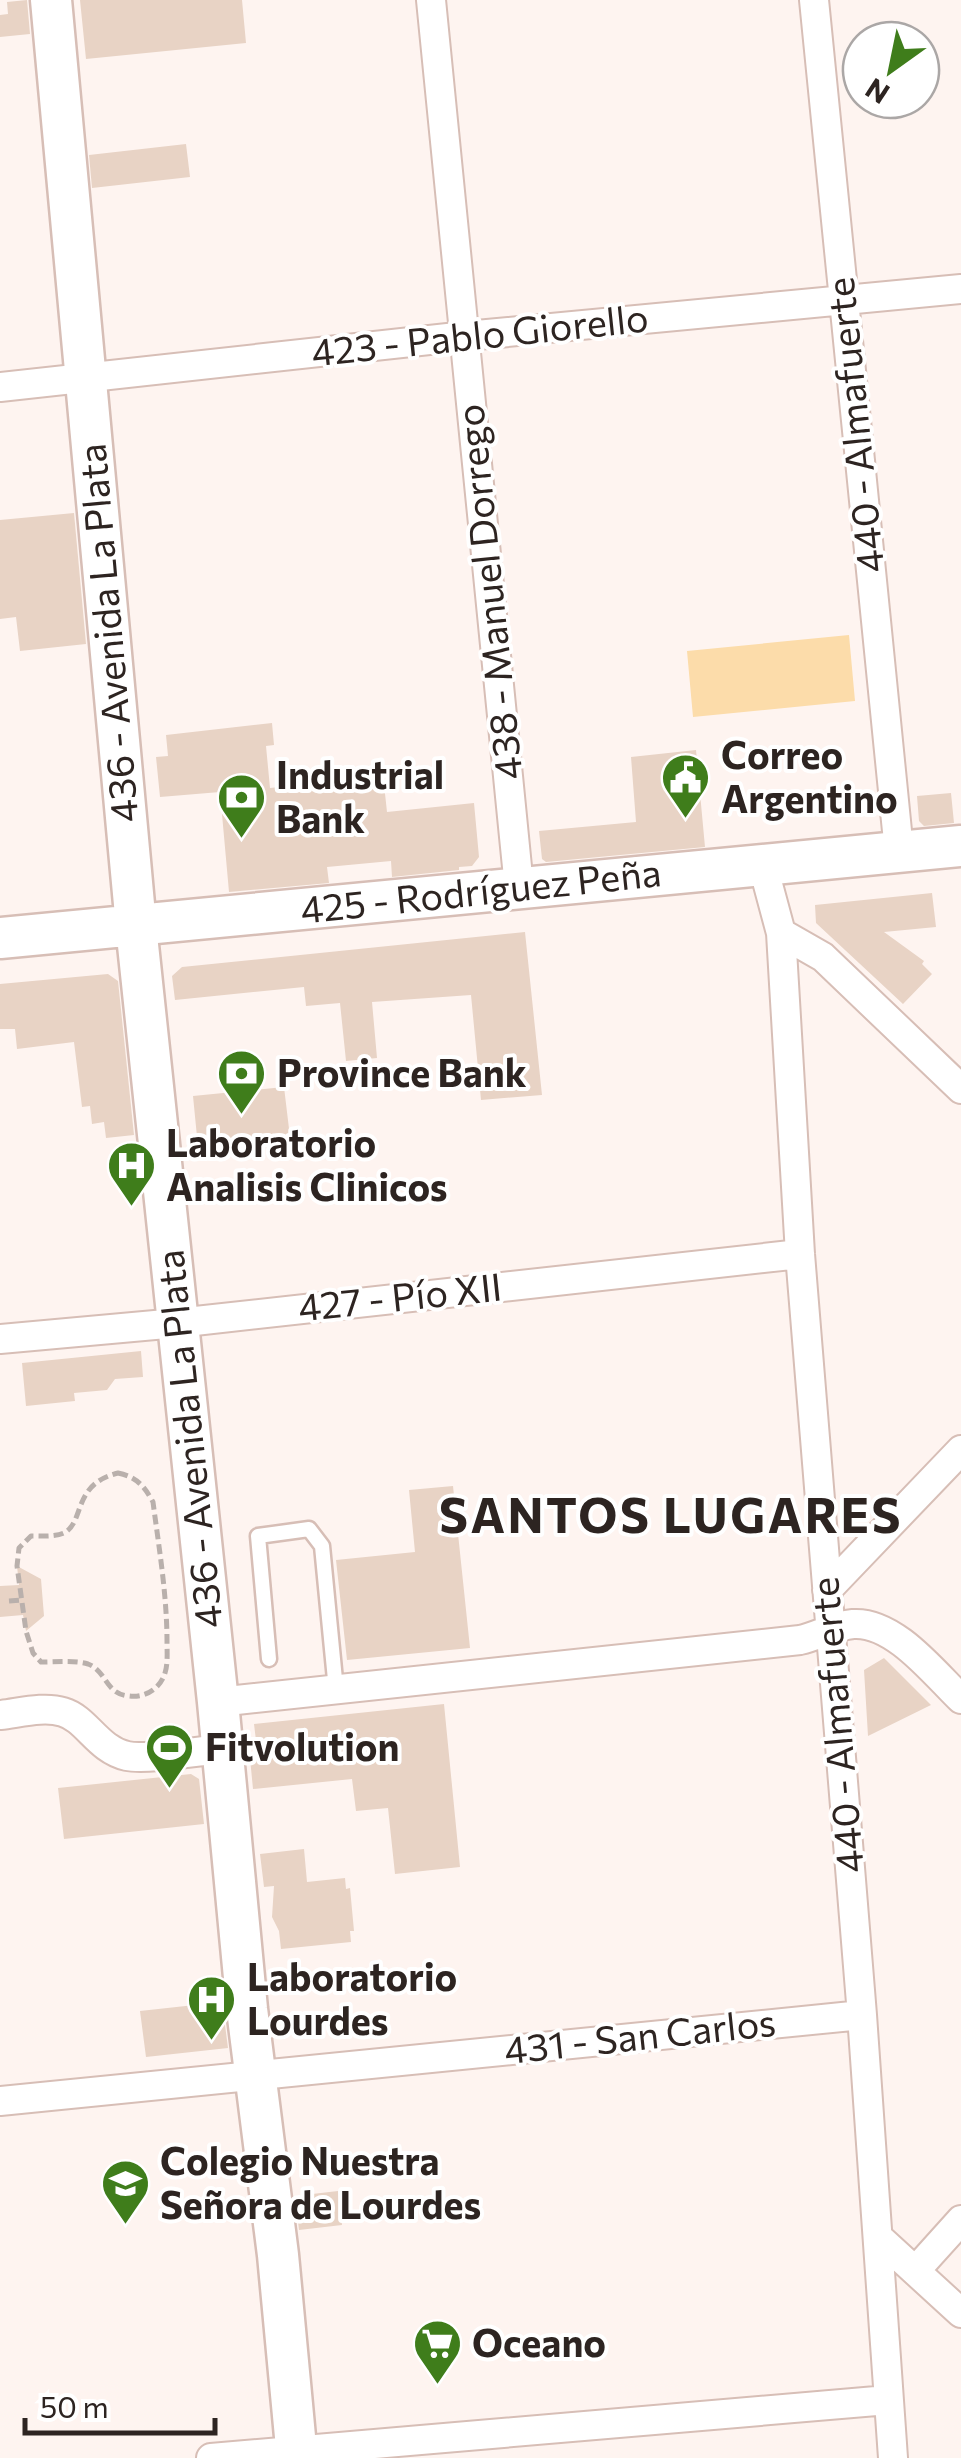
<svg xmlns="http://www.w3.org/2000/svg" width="961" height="2458" font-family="Commissioner,sans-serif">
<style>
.green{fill:#fcdcaa}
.building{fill:#e8d3c5}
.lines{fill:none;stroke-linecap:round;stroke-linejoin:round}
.lane-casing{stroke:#d7beb6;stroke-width:19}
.street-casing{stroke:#d7beb6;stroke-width:32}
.secondary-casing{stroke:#d7beb6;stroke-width:45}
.path{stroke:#b9b0ac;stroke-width:5;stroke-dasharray:10 5;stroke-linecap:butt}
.lane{stroke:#fff;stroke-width:14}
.street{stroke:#fff;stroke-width:28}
.secondary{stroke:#fff;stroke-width:40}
.labels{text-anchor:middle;stroke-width:8;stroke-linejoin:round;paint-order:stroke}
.street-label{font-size:38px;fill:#2d2421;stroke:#fff}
.poi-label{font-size:38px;font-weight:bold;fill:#2d2421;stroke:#fff;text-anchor:start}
.district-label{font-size:48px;font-weight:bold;letter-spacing:2.5px;fill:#2d2421;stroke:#fff}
</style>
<rect width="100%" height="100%" fill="#fef4f0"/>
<path class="green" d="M849,635L855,701L693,717L687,651Z"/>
<path class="building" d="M27,0L30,34L0,37V15L8,14L7,2Z
M80,0H242L246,43L86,59Z
M186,144L190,177L92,188L89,155Z
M74,513L86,644L20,651L16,617L0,619V520Z
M272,723L274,745L266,746L270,788L319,783V780L330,779V777L372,773V775H383L387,812L474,803L479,857L472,866L459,867V870L392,877L391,861L327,867L329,883L229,892L220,792L160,797L156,757L168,756L166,735Z
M696,750L705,847L546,862L542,859L539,831L636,822L631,757Z
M951,793L954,823L924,826L919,821L917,796Z
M932,893L936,927L884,932L924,961L922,964L932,974L903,1004L816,923L815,905Z
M525,932L542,1095L481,1100L471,995L372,1002L377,1058L346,1061L340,1003L306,1006L304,987L175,1000L172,976L182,967Z
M108,974L118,981L134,1135L106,1138L104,1122L92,1124L90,1106L82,1107L74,1042L17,1049L15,1029H0V984Z
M284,1087L290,1137L198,1147L193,1096Z
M141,1351L143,1377L115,1379L107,1390L74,1393L75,1401L26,1406L22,1363Z
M453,1486L470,1648L347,1660L336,1560L415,1552L409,1490Z
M17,1566L41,1579L44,1616L26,1631L23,1615L0,1617V1586L19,1585Z
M884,1658L931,1705L868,1736L864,1670Z
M444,1704L460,1867L395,1874L388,1808L356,1811L352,1779L253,1789L250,1758L258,1757L254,1724Z
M191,1774L199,1779L204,1824L64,1839L58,1788Z
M304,1849L307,1882L345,1878L346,1889L350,1888L354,1931H350L351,1942L281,1949L279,1931L272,1917L274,1886L264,1887L260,1854Z
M222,2002L228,2048L146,2057L140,2011Z
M338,2191L342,2225L299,2230L295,2196Z"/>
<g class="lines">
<defs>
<path id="lane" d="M269,1659L258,1536L309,1529L322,1546L336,1690"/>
<path id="street" d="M431,0L519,887
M814,0L899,851
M0,387L466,336L961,289
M763,866L781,933L800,1254L862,2015L893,2458
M781,933L823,957L961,1089
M0,1339L177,1323L800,1254
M827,1590L961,1450
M218,1702L800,1640C818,1636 834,1626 853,1624C894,1621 934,1673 961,1699
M0,1715C19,1713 44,1706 63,1712C87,1719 97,1749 127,1756C146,1760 199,1751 221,1749
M0,2101L862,2015
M878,2237L961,2313
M916,2270L961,2220
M211,2458L888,2400"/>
<path id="secondary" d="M51,0L136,926L218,1702L247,2009L278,2255L297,2458
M0,938L961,846"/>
</defs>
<use href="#lane" class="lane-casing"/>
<use href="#street" class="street-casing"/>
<use href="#secondary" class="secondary-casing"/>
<path class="path" d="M118,1473C137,1477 144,1486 153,1502C159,1548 167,1595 167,1642C167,1651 168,1664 165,1673C160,1689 145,1698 129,1696C105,1694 107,1671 88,1664C75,1660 55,1662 41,1662L33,1653L26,1631L17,1566L19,1548L31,1536C41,1536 55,1537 64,1533C85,1522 72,1484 118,1473Z
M9,1601L21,1600"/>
<use href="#lane" class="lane"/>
<use href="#street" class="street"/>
<use href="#secondary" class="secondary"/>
</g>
<defs>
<symbol id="civic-pin" viewBox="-11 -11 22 30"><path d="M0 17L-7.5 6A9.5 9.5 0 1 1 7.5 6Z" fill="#3f7d1b" stroke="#fff"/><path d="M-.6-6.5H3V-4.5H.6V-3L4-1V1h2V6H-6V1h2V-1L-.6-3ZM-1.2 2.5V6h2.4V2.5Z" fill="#fff"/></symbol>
<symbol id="bank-pin" viewBox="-11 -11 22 30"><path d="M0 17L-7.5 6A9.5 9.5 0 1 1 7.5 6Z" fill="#3f7d1b" stroke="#fff"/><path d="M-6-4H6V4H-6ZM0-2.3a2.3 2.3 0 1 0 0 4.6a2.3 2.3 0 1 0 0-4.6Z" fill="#fff"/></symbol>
<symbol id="hospital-pin" viewBox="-11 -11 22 30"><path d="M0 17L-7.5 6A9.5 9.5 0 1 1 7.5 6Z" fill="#3f7d1b" stroke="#fff"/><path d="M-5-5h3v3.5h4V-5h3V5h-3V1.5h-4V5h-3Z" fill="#fff"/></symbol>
<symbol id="stadium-pin" viewBox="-11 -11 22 30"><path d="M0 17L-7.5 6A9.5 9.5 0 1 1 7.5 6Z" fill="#3f7d1b" stroke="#fff"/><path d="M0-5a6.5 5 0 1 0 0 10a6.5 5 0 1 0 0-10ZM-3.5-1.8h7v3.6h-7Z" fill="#fff"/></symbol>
<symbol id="school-pin" viewBox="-11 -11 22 30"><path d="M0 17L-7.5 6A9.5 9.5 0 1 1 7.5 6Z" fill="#3f7d1b" stroke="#fff"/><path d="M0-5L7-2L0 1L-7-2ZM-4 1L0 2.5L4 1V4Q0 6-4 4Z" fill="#fff"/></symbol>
<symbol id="supermarket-pin" viewBox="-11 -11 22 30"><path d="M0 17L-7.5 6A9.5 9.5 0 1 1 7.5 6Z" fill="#3f7d1b" stroke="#fff"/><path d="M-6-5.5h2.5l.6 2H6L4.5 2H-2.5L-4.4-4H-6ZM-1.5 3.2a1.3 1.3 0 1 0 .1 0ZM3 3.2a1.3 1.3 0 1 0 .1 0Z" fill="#fff"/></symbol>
</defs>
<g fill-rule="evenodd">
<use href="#civic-pin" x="658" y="750" width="55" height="75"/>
<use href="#bank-pin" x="214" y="770" width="55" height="75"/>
<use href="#bank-pin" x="214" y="1046" width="55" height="75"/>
<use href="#hospital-pin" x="104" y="1138" width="55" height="75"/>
<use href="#stadium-pin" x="142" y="1720" width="55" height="75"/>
<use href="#hospital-pin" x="184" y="1972" width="55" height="75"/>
<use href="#school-pin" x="98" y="2156" width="55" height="75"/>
<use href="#supermarket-pin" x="410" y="2316" width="55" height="75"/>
</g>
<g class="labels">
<g class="street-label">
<text transform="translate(480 336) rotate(-6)" y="13">423 - Pablo Giorello</text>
<text transform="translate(856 425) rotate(-96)" y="13">440 - Almafuerte</text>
<text transform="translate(490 592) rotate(-96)" y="13">438 - Manuel Dorrego</text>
<text transform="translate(109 633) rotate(-95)" y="13">436 - Avenida La Plata</text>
<text transform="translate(481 892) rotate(-6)" y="13">425 - Rodríguez Peña</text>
<text transform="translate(400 1298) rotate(-6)" y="13">427 - Pío XII</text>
<text transform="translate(190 1439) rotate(-96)" y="13">436 - Avenida La Plata</text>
<text transform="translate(838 1725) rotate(-95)" y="13">440 - Almafuerte</text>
<text transform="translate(640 2037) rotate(-6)" y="13">431 - San Carlos</text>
</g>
<g class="poi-label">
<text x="721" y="769">Correo<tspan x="721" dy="44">Argentino</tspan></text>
<text x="276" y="789">Industrial<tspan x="276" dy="44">Bank</tspan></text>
<text x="277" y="1087">Province Bank</text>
<text x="166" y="1157">Laboratorio<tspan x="166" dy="44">Analisis Clinicos</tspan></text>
<text x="205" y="1761">Fitvolution</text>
<text x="247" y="1991">Laboratorio<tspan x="247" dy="44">Lourdes</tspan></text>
<text x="160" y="2175">Colegio Nuestra<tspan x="160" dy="44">Señora de Lourdes</tspan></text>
<text x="472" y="2357">Oceano</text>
</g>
<g class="district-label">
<text x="671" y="1533">SANTOS LUGARES</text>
</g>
</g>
<g transform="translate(891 70) rotate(213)"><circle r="48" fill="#ffffff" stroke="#aba7a6" stroke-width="2.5"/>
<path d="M0-8L18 38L0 25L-18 38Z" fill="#3f7d1b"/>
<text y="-15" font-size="28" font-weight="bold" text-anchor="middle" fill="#2d2421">N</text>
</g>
<path d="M25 2418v15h190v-15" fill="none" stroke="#2d2421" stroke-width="5"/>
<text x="40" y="2418" font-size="30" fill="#2d2421" stroke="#ffffff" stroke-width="8" paint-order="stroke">50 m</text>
</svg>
